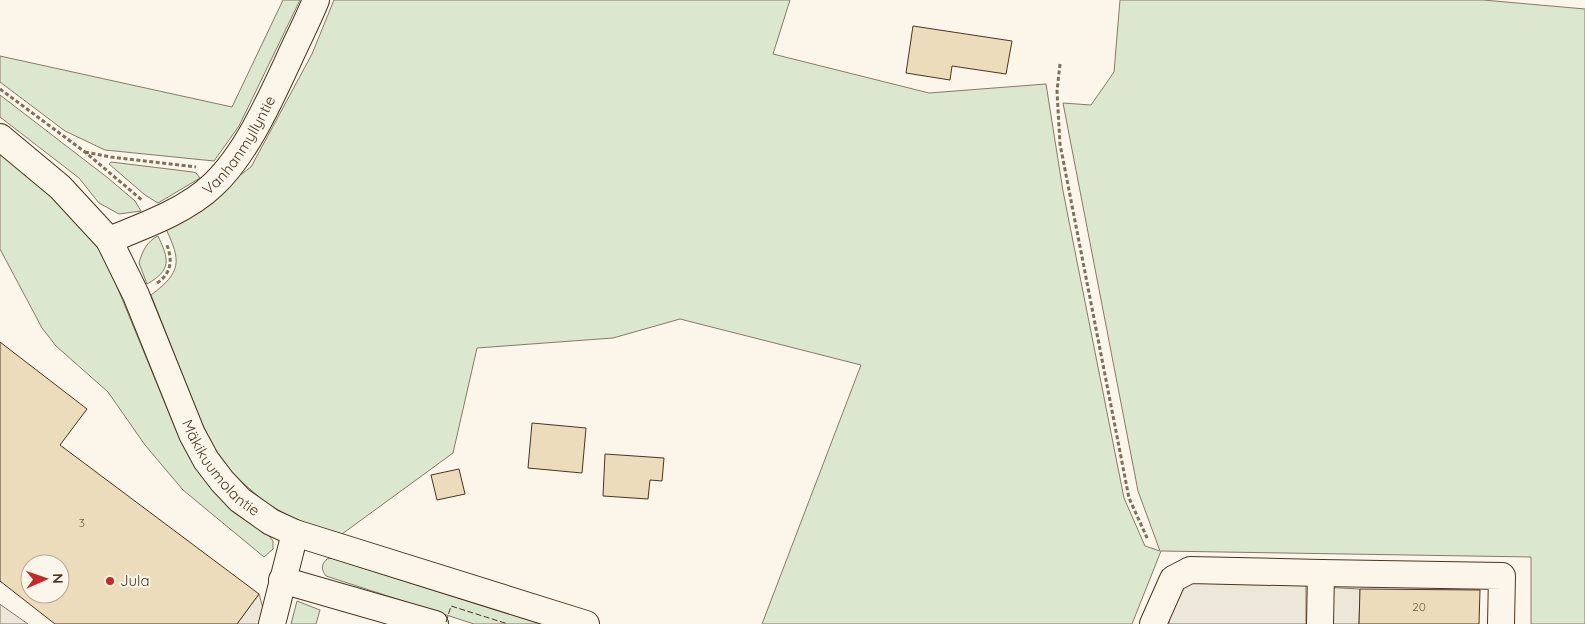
<svg xmlns="http://www.w3.org/2000/svg" width="1585" height="624" font-family="Quicksand,sans-serif">
<style>
.green{fill:#dce7d0;stroke:#887966}
.parking{fill:#ede7d9;stroke:#887966}
.building{fill:#ecdcbc;stroke:#4a3520;fill-rule:evenodd}
.lines{fill:none;stroke-linecap:round;stroke-linejoin:round}
.minor-casing{stroke:#4a3520;stroke-width:28}
.path{stroke:#7f6f5c;stroke-width:3;stroke-dasharray:4 2.5;stroke-linecap:butt}
.minor{stroke:#fbf6e9;stroke-width:26}
.fence{stroke:#4a3520;stroke-width:1;stroke-dasharray:6 2.5;stroke-linecap:butt}
.poi-dot{fill:#c62828;stroke:#fbf6e9;stroke-width:2}
.labels{text-anchor:middle;stroke-width:4;stroke-linejoin:round;paint-order:stroke}
.number-label{font-size:12px;fill:#725f47}
.street-label{font-size:15px;fill:#4a3520;stroke:#fbf6e9}
.poi-label{font-size:15px;fill:#4a3520;stroke:#fbf6e9;text-anchor:start}
</style>
<rect width="100%" height="100%" fill="#fbf6e9"/>
<path class="green" d="M283,0H300L239,126L214,161L105,150L65,131L0,82V56L232,107Z
M334,0H790L773,54L929,93L1046,84L1063,191L1124,498L1145,546L1160,551L1138,491L1063,103L1091,105L1114,72L1120,0H1483L1585,9V624H1531V557L1161,551L1132,624H762L861,365L680,319L613,338L477,348L453,453L342,534L298,521L266,503L235,476L215,449L202,424L151,295C182,272 181,261 166,229L251,167L312,54Z
M0,95L108,178L135,201L141,211L119,214L99,203L79,178L0,117Z
M0,149L55,194L104,255L176,430L201,476L232,508L267,533L273,541V549L264,557L183,490L145,445L108,392L56,346L42,328L0,249Z
M111,162L193,172L196,173L200,178L158,203L145,195L109,164Z
M158,236C169,259 172,270 147,284L139,263C142,252 147,241 158,236Z
M331,558L541,624H474L326,576C321,569 321,565 327,559Z
M297,601L320,610L316,624H291Z"/>
<path class="parking" d="M1306,572V624H1169L1173,579Z
M1321,587L1360,589L1359,624H1320Z
M259,594L265,615L262,624H237Z
M0,604L1,605L28,624H0Z"/>
<path class="building" d="M913,26L1012,41L1006,74L952,66L950,80L906,73Z
M0,342L87,409L60,445L259,594L237,624H55L0,581ZM30,564H60V594H30Z
M532,423L586,428L582,473L528,468Z
M605,454L664,458L662,481L650,480L648,499L603,496Z
M459,469L465,494L437,500L431,475Z
M1360,589L1480,590L1479,624H1359Z"/>
<g class="lines">
<defs>
<g id="minor">
<path id="s1" d="M0,137L60,187L109,240L136,295L192,434L206,460L222,481L240,500L271,522L295,533L586,624"/>
<path id="s2" d="M109,240C143,226 186,211 213,185C246,154 270,100 289,59C298,39 308,20 316,0"/>
<path d="M1321,573L1502,576L1501,624"/>
<path d="M282,580L435,624"/>
<path d="M272,624L295,533"/>
<path d="M1153,624L1173,579L1190,570L1321,573L1320,624"/>
</g>
</defs>
<use href="#minor" class="minor-casing"/>
<path class="path" d="M1060,64L1057,91L1060,144L1129,498L1148,540
M0,89L85,152L143,201
M85,152L111,157L196,167
M157,283C172,273 173,259 166,243"/>
<use href="#minor" class="minor"/>
<path class="fence" d="M446,622L451,606L508,624"/>
</g>
<circle class="poi-dot" cx="110" cy="581" r="5"/>
<g class="labels">
<g class="number-label">
<text x="82" y="527">3</text>
<text x="1419" y="611">20</text>
</g>
<g class="street-label">
<text dy="5" stroke="none"><textPath href="#s2" startOffset="166">Vanhanmyllyntie</textPath></text>
<text dy="5" stroke="none"><textPath href="#s1" startOffset="406">Mäkikuumolantie</textPath></text>
</g>
<g class="poi-label">
<text x="120" y="586">Jula</text>
</g>
</g>
<g transform="translate(45 579) rotate(88)"><circle r="24" fill="#fbf6e9" stroke="#b4a999"/>
<path d="M0-4L9 19L0 12L-9 19Z" fill="#c62828"/>
<text y="-8" font-size="14" font-weight="bold" text-anchor="middle" fill="#4a3520">N</text>
</g>
</svg>
